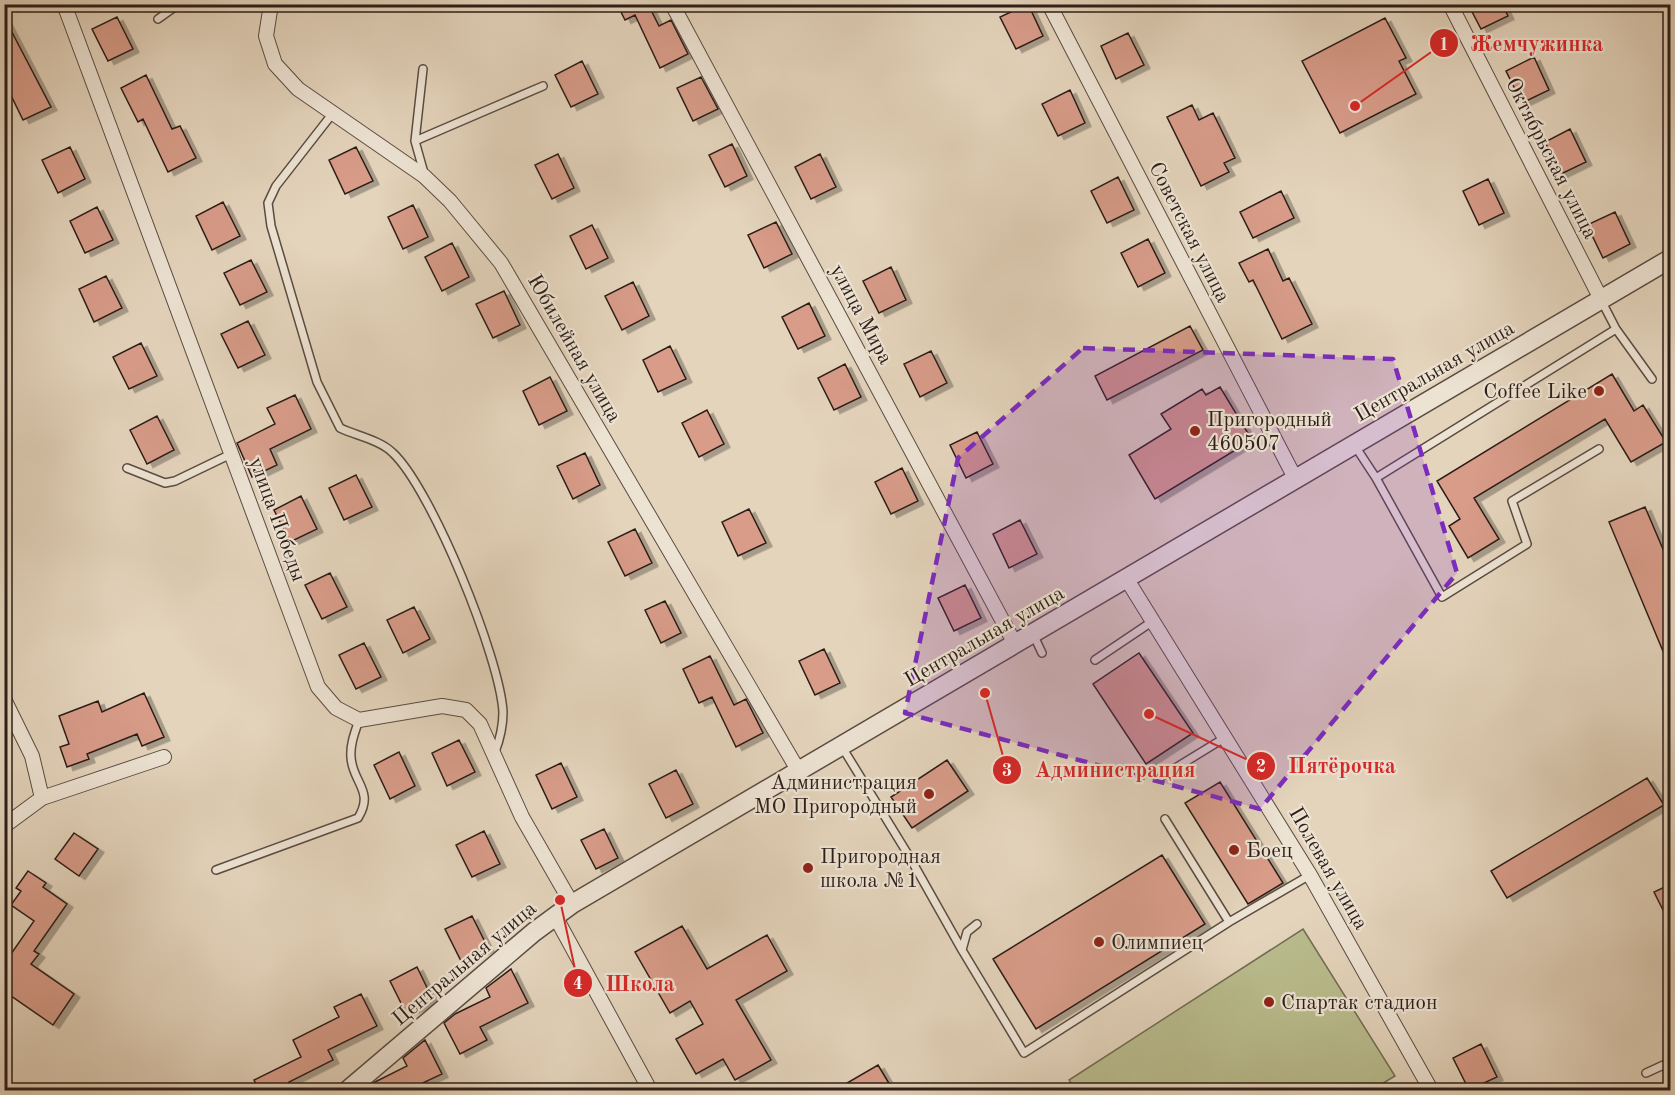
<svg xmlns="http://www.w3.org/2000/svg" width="1675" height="1095" font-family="'Old Standard TT',serif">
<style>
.green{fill:#b9bc8d;stroke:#726d53;stroke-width:1.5}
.building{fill:#d89c89;stroke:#2c1e19;stroke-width:1.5;filter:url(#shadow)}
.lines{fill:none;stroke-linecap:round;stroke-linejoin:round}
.service-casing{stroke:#5a4c42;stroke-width:10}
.minor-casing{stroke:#5a4c42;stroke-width:16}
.tertiary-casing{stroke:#5a4c42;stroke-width:21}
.service{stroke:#ede3d3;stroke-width:7}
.minor{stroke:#ede3d3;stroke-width:14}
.tertiary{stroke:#ede3d3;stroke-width:18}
.marked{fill:#7b2cbf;fill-opacity:0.2;stroke:#7b2cbf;stroke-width:4.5;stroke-dasharray:12 8;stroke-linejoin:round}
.poi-dot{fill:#8f2418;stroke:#ede3d3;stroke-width:2}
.labels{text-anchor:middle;stroke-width:4.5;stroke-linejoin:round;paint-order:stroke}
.street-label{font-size:21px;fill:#2c1e19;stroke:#ede3d3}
.poi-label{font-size:21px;fill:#2c1e19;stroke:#ede3d3;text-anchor:start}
.leader{fill:none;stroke:#d62828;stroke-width:2}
.callout-dot{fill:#d62828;stroke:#ede3d3;stroke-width:2}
.mark-label{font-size:18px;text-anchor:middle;font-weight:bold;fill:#fff}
.callout-label{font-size:22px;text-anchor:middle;font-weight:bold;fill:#d62828;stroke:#ede3d3;stroke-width:4.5;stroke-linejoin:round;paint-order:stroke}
</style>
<defs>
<filter id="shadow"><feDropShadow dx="6" dy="3.5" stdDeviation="0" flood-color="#0004"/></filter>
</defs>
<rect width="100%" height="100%" fill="#e4d4bc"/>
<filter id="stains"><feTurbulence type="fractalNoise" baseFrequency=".00333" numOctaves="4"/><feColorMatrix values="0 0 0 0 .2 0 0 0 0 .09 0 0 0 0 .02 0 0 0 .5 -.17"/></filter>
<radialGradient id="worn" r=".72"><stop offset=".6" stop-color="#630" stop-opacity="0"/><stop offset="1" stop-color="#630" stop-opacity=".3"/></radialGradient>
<path class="green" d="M1303,929L1395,1076L1372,1090H1076L1069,1080Z"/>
<path class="building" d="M617,4H656L650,8L659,26L671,20L688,54L660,68L635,15L625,20Z
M1028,4L1043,36L1016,49L1000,17Z
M1468,4H1502L1508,16L1481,29Z
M4,17L51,107L23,120L4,81Z
M117,17L133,49L108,61L92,29Z
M1385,18L1406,58L1399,61L1416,94L1340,133L1302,61Z
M1128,33L1144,65L1116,79L1101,46Z
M1534,57L1549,90L1522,103L1506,71Z
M582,61L598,94L571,107L555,75Z
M146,75L172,129L180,126L196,158L168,172L143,119L138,122L121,88Z
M701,77L718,109L693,121L677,88Z
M1070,90L1085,123L1058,136L1042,104Z
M1192,105L1199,120L1213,113L1235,158L1224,163L1229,172L1201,186L1167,117Z
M1570,129L1586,162L1561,174L1545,142Z
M732,144L747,176L725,187L709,155Z
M70,147L85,179L58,193L42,160Z
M356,147L373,181L345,194L329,160Z
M558,154L574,188L552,199L535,165Z
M820,154L836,187L811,199L795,167Z
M1118,177L1134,210L1107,223L1091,191Z
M1488,179L1504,213L1479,225L1463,191Z
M1281,191L1294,218L1253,238L1240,212Z
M223,202L240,236L212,250L196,216Z
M413,205L428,237L403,249L388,217Z
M97,207L113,240L85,253L70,221Z
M1615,212L1630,244L1603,258L1587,225Z
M776,222L792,254L764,268L748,235Z
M592,225L608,258L586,269L570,236Z
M1148,239L1165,273L1138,287L1121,253Z
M452,243L469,277L442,291L425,257Z
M1268,249L1283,281L1289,278L1312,324L1282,339L1253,280L1249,282L1239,263Z
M251,260L267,292L240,305L224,273Z
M891,267L906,300L879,313L863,281Z
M106,276L122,308L94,322L79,289Z
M633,282L649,316L622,330L605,296Z
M504,291L520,325L493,338L476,304Z
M809,303L825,336L798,349L782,317Z
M248,321L265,355L238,368L221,334Z
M1190,326L1203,350L1107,400L1095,376Z
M141,343L157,376L129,389L113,357Z
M670,346L686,379L658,392L643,360Z
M931,351L947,383L920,397L904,364Z
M845,364L861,397L834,410L818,378Z
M1612,374L1634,411L1643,405L1666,442L1631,462L1605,419L1474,498L1499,539L1468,558L1449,526L1460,519L1437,481Z
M550,377L567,411L539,425L523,391Z
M1220,387L1252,440L1155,499L1129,455L1171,429L1161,414L1202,389L1206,395Z
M295,395L311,429L270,449L277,465L252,477L237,443L275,424L267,408Z
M707,410L724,444L699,457L682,423Z
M157,416L174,450L147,464L130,430Z
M977,432L993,464L966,478L950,445Z
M585,453L600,485L573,499L557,466Z
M902,468L918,501L891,514L875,482Z
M356,475L372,507L344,520L329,488Z
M301,496L317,529L290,542L274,510Z
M1645,507L1671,568L1670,668L1609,522Z
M749,509L766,543L738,556L722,522Z
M1020,520L1037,554L1009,568L993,534Z
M635,529L652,563L625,576L608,542Z
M330,573L347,607L322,619L305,585Z
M965,585L981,618L954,631L938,598Z
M665,601L681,633L661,643L645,610Z
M414,607L430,639L403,653L387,620Z
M364,643L381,677L356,689L339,655Z
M824,649L840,683L815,695L799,661Z
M1139,653L1193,733L1146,764L1093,684Z
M710,656L734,705L746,699L763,733L736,747L712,697L699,703L683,669Z
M144,693L164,737L142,746L137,734L87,754L89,759L67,767L60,747L69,744L59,716L98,701L102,712Z
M459,740L475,772L447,786L432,753Z
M399,752L415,786L390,799L374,765Z
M947,760L968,791L912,828L891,797Z
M561,763L577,797L552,809L536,775Z
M676,770L693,804L666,818L649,784Z
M1647,778L1664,805L1507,898L1491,871Z
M1220,782L1283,883L1248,904L1185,803Z
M604,829L618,858L596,869L581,840Z
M484,831L500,864L472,877L456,845Z
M74,833L98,849L79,876L55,859Z
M1162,855L1205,924L1036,1029L993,959Z
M28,871L46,883L43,887L67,904L34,951L39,954L31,964L74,994L53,1025L4,991V949L11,954L34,921L11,905L21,891L16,888Z
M1671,884V926L1654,892Z
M472,916L488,948L461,961L445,929Z
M682,926L707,969L767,935L787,971L736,1000L771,1060L735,1080L723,1059L696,1074L676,1039L703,1024L690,1001L670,1013L635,952Z
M417,967L433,1000L406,1013L390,981Z
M511,969L528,1003L480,1027L487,1040L460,1054L444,1023L455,1014L490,997L486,988Z
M361,994L377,1026L328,1050L333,1060L289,1082L293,1090H259L254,1080L301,1057L293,1040L339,1017L334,1007Z
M425,1040L442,1074L408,1090H365L375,1082L407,1066L403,1058Z
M1481,1044L1497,1077L1469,1090L1453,1058Z
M878,1065L893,1090H835Z"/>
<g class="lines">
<defs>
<path id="service" d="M158,19L179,4
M423,69L415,141L424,173
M333,113L276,186L268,203L271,226L317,382L340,428C357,436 380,440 393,453C432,490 500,658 503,712C503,726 500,739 495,752
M415,141L543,86
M1601,300L1616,329L1652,379
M1355,446L1376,478L1442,597L1527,544L1512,501L1599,449
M127,468L165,483L175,481L231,454
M1376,478L1616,329
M1033,634L1042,653
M1095,660L1153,621
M842,747L909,856L962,950
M1159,778L1226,737
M1165,819L1229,922
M216,870L358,818C375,791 352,782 351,757C350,744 355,732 359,720
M977,924L967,932L962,950L1024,1053L1229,922L1310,875
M1646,1073L1670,1062"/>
<path id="minor" d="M64,4L318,687L336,708L359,720L442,706L466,710L480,724L522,817L572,904
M271,4L266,36L275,64L298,89L424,176L450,201L501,263L798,770
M672,4L1015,644
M1049,4L1295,478
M1450,4L1601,299
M1126,578L1310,875L1431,1090
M4,699L32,756L42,798
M4,826L42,798L164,757
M555,916L650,1090"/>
<path id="tertiary" d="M348,1090L534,932L572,904L1670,259"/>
</defs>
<use href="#service" class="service-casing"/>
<use href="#minor" class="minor-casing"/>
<use href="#tertiary" class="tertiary-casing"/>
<use href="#service" class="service"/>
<use href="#minor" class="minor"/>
<use href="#tertiary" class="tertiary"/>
</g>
<path class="marked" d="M1083,348L1393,359L1457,573L1260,809L905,713L958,458Z"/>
<g class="poi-dot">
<circle cx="1599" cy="391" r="6"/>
<circle cx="1195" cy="431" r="6"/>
<circle cx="929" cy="794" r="6"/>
<circle cx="1234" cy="850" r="6"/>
<circle cx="808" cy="868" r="6"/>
<circle cx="1099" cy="942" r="6"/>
<circle cx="1269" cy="1002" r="6"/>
</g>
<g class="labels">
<g class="street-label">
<text transform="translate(1552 158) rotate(63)" y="7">Октябрьская улица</text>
<text transform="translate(1190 232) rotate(63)" y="7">Советская улица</text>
<text transform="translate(862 314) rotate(62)" y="7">улица Мира</text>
<text transform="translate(575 348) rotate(60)" y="7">Юбилейная улица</text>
<text transform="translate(1434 371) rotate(-30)" y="7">Центральная улица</text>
<text transform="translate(278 519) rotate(70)" y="7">улица Победы</text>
<text transform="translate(984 636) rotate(-30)" y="7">Центральная улица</text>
<text transform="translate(1329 868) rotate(60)" y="7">Полевая улица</text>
<text transform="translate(464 963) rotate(-40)" y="7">Центральная улица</text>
</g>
<g class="poi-label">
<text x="1587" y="398" text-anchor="end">Coffee Like</text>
<text x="1207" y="426">Пригородный<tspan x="1207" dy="24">460507</tspan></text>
<text x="917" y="789" text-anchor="end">Администрация<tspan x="917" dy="24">МО Пригородный</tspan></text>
<text x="1246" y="857">Боец</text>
<text x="820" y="863">Пригородная<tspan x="820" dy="24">школа №1</tspan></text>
<text x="1111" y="949">Олимпиец</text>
<text x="1281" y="1009">Спартак стадион</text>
</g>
</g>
<path class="leader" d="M1355 106L1444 43M1149 714L1261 766M985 693L1007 770M560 900L578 983"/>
<g class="callout-dot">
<circle cx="1355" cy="106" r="6"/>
<circle cx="1149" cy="714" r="6"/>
<circle cx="985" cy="693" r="6"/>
<circle cx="560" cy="900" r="6"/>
<circle cx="1444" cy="43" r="15"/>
<circle cx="1261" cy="766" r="15"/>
<circle cx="1007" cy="770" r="15"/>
<circle cx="578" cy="983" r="15"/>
</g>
<g class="mark-label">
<text x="1444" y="50">1</text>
<text x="1261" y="772">2</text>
<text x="1007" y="776">3</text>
<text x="578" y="989">4</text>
</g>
<g class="callout-label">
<text x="1537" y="51">Жемчужинка</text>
<text x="1342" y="773">Пятёрочка</text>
<text x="1115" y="777">Администрация</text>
<text x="640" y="991">Школа</text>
</g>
<rect width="1675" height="1095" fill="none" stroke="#e4d4bc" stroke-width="24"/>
<rect x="6" y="6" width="1663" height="1083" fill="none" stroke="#2c1e19" stroke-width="3"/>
<rect x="12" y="12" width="1651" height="1071" fill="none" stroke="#2c1e19" stroke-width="1.5"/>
<rect width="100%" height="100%" filter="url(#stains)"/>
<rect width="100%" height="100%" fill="url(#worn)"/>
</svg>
